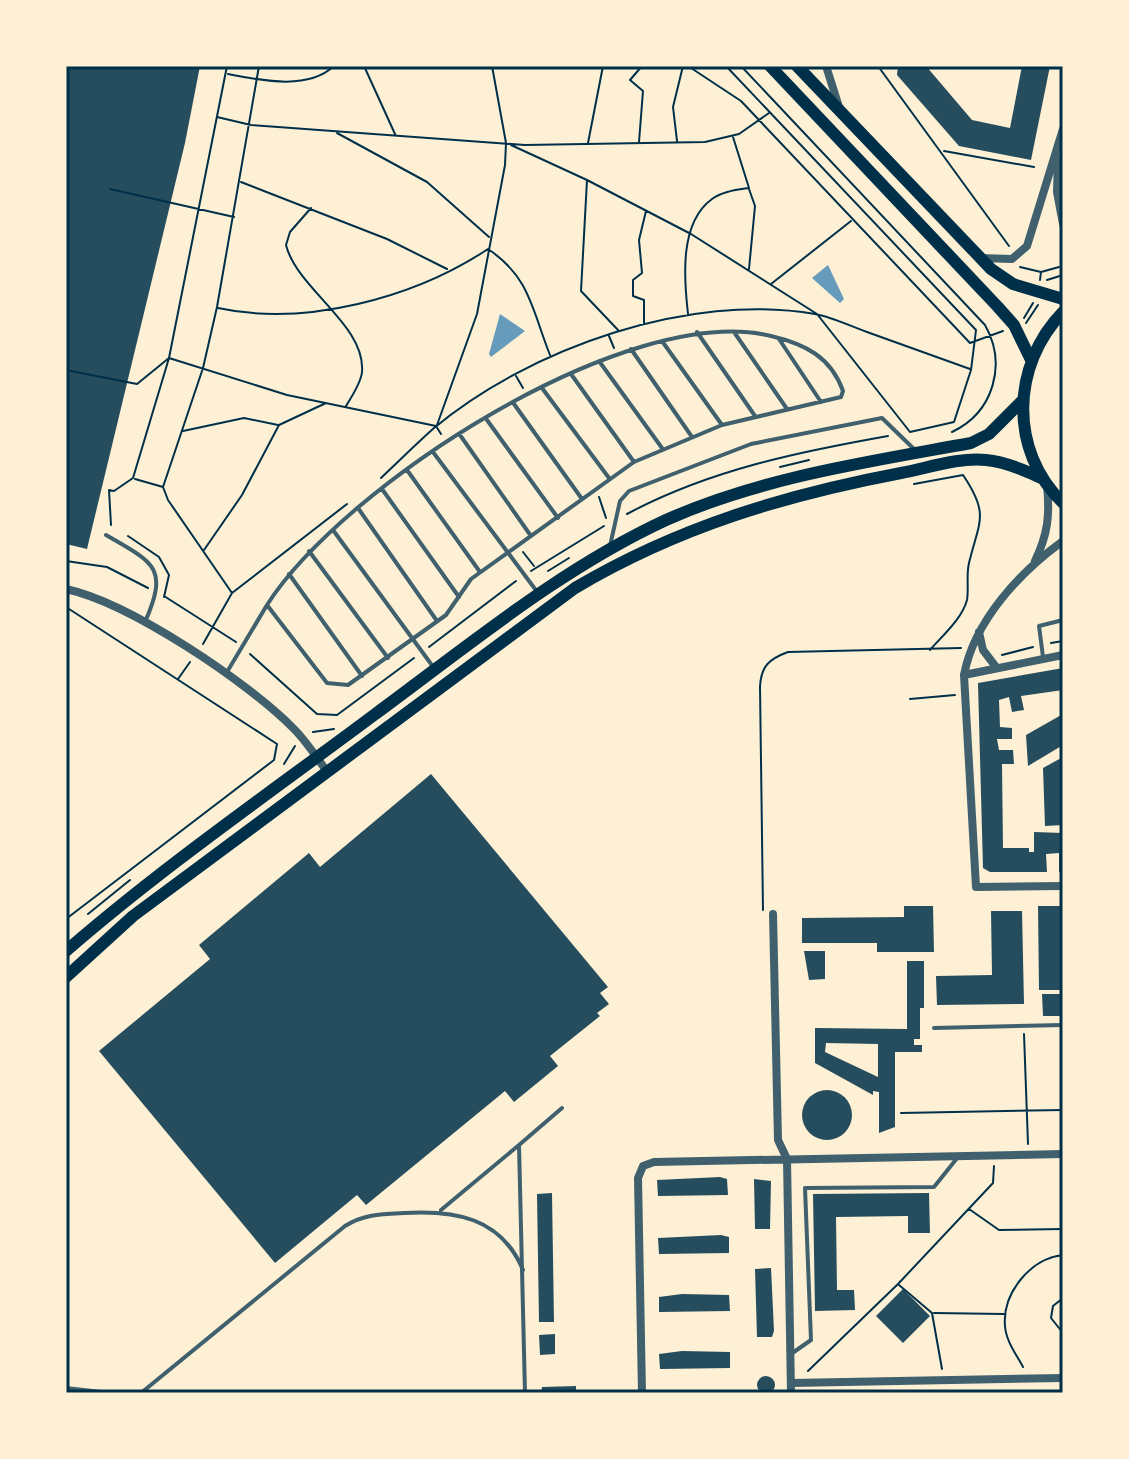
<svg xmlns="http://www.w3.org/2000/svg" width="1129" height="1459" font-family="Jost,sans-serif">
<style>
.water{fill:#669bbc}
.building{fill:#264d5e;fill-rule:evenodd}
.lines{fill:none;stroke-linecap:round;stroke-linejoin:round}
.path{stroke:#003049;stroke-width:2}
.service{stroke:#3f606c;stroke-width:4}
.minor{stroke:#3f606c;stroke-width:8}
.primary{stroke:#003049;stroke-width:12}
.neatline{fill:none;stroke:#003049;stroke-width:3}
</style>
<rect width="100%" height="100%" fill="#fdf0d5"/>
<path class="water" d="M828,265L844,299L840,303L812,278Z
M500,314L525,331L491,357L489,354Z"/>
<path class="building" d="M66,66H200L185,143L87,549L66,544Z
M898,66H926L972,120L1010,128L1022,66H1050L1031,160L959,146L897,75Z
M1063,668V690L1021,696L1024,710L1012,712L1009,697L999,700L1000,727L1012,728V739H997L999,750H1013L1014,764H1002L1003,848H1029V852H1034V832L1063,833V872H1059V853L1046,854L1047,872H990L983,868L978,683Z
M1063,714V745L1028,766L1026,735Z
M1063,757V825L1045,826L1043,768Z
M431,774L608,987L600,993L609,1004L597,1013L600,1016L550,1056L558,1066L514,1102L505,1091L366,1205L357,1195L275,1263L99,1051L210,959L199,945L309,853L320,867Z
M904,906H933L934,952H877V943H802V918L904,917Z
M1038,906H1060L1062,990H1039Z
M991,911H1022L1024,1004L937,1005L936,976L992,975Z
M804,951H825V979L809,980Z
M907,961H924V1008H920V1039H914V1045H922V1052H895V1127L879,1133V1092L873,1091V1095L815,1063V1028L907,1029ZM826,1043L878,1044V1077L825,1052Z
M1042,994H1063V1016H1043Z
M802 1115a25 25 0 1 1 50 0a25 25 0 1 1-50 0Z
M720,1177L727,1179L728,1195L658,1196L657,1180Z
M754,1179L771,1181L770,1229H755Z
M552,1193L554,1322H539L537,1194Z
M929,1193L930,1233H908V1216L836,1217L837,1290H854L855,1310L815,1311L813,1194Z
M721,1235L729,1237V1253L659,1254L658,1238Z
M771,1268L774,1331L772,1337H757L755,1269Z
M903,1289L930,1316L903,1343L876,1316Z
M682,1294L729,1295L730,1311L659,1312V1297Z
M555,1334V1354L540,1355L539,1335Z
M682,1351L730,1352V1368L660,1369L659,1354Z
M757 1385a9 9 0 1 1 18 0a9 9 0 1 1-18 0Z
M576,1386V1393H541L542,1387Z"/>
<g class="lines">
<path class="path" d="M364,66L395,134
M688,66L741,101L970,343L1003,331
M726,66L976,330L971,370L954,422L910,432
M741,66L985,325C1007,364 994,412 952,432
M878,66L1009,246
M228,74C260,80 307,91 334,66
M217,117L251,125L525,145L705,142L739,134L769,113
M337,133L427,182L489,237
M677,141L673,107L683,66
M639,142L643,91L630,80L642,66
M588,143L603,66
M511,145L587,180L691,234L817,314L910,432
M944,151L1034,167
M587,180L581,291L618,330
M241,182L387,239L447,269
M110,189L234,217
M311,208L290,232L286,245C297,289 366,325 362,372C361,383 352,396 346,406
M1020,267L1041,272
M749,269L755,206L749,189
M1040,280L1041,272L1059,267
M1047,280L1063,275
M771,284L851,221
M218,308C305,327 414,298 488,249C530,277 532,310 550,355
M688,314C684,279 679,223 712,199C723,191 737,190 749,188L733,137
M1024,318L1033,303
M1026,323L1038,305
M644,324V300L633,296V280L642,273L639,240L646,211
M609,336L614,348
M66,370L137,384L169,358L287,395L436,426L441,434
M516,376L523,388
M437,425L477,314L505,165L506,143L492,66
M183,431L244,418L278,425
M780,467L809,460
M381,478C399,461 416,444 434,428C530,348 690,292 815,314C832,317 850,326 867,332C901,344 936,357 970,369
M135,479L163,487
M914,484L963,475C990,515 979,521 969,563C966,575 969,588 967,600C962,619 942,636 930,650
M599,497L606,518
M627,514C709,470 798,452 888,436
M111,525L109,490L114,491L133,478L169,358L227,66
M128,536L159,557L169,575L164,597
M204,550L242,495L279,425L326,403
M523,552L534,566
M66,561L107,567L148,588
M531,571L604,526
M548,571L569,558
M1063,588V589
M232,593L347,504
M164,596L236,642
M66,607L277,744L274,760L66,919
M1051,643L1063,641
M203,644L232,593L168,500L163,487L203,368L217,307L259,66
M429,647L516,581
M250,654L317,714L337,715L414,658
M1002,655L1033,647
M178,679L190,662
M910,699L955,695
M313,732L334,729
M284,764L295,746
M763,910L760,687C761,666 769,659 788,652L961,648
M88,914L130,880
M1024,1034L1028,1144
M901,1113L1063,1110
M969,1209L999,1230L1063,1229
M899,1285L932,1313L942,1369
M1063,1298L1053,1306L1051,1318L1063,1333
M934,1313L1004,1314
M1023,1367C1016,1354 1006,1341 1005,1326C1002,1293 1031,1258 1063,1255
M808,1371L898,1284L993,1183L994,1166"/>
<path class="service" d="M697,332L755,416
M734,332L787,409
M779,339L821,402
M662,341L722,425
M631,349L692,437
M599,361L662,448
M571,374L634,462
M542,388L609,478
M514,404L582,499
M487,420L558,518
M460,435L531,536
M433,452L538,593
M407,470L480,572
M382,489L459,597
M358,508L437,621
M333,530L434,668
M106,535C154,563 169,567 145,622
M610,546L620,501L629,491L751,444L882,418L916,451
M309,551L388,658
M289,574L362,676
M1043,657L1039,626L1063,620
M227,672L267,605L327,683L348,685L446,615L471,579L634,462L722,425L841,397L843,391C831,357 805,344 771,336C627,301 343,486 267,605
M934,1028L1063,1025
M441,1210L519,1145
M791,1354L811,1340L805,1188L934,1187L958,1157
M66,1388L110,1393
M141,1393L345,1226C364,1214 382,1214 404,1213C454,1210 501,1217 523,1270
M525,1393L519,1145L562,1108"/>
<path class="minor" d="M826,66L839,107
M1058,158L1057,192L1063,224
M980,258L1012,259L1027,246L1063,129
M1063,541C1020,572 974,621 964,675L976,887L1063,886
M1035,561C1048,534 1050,515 1047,485
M66,589C130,603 248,682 294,729C307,742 317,758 328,773
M979,632L983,650L996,667
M964,675L1063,655
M773,914L778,1140L787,1159L791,1393
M791,1383L1063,1378
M642,1393L638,1178L643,1166L654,1162L1063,1154"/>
<path class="primary" d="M770,66L998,307L1014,325L1031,360
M797,66L991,269L1013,284L1063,299
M1063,312C1011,365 1009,451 1063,503
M66,951C164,866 271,792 374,715C468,646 560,569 666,520C762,477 868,462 971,443L989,434L1023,400
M66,977L133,916L575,588C678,527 785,495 901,473C928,468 959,457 986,460C1006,462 1025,470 1043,479"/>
</g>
<rect width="1129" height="1459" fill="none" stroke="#fdf0d5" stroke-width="136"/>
<rect x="68" y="68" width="993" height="1323" class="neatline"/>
</svg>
